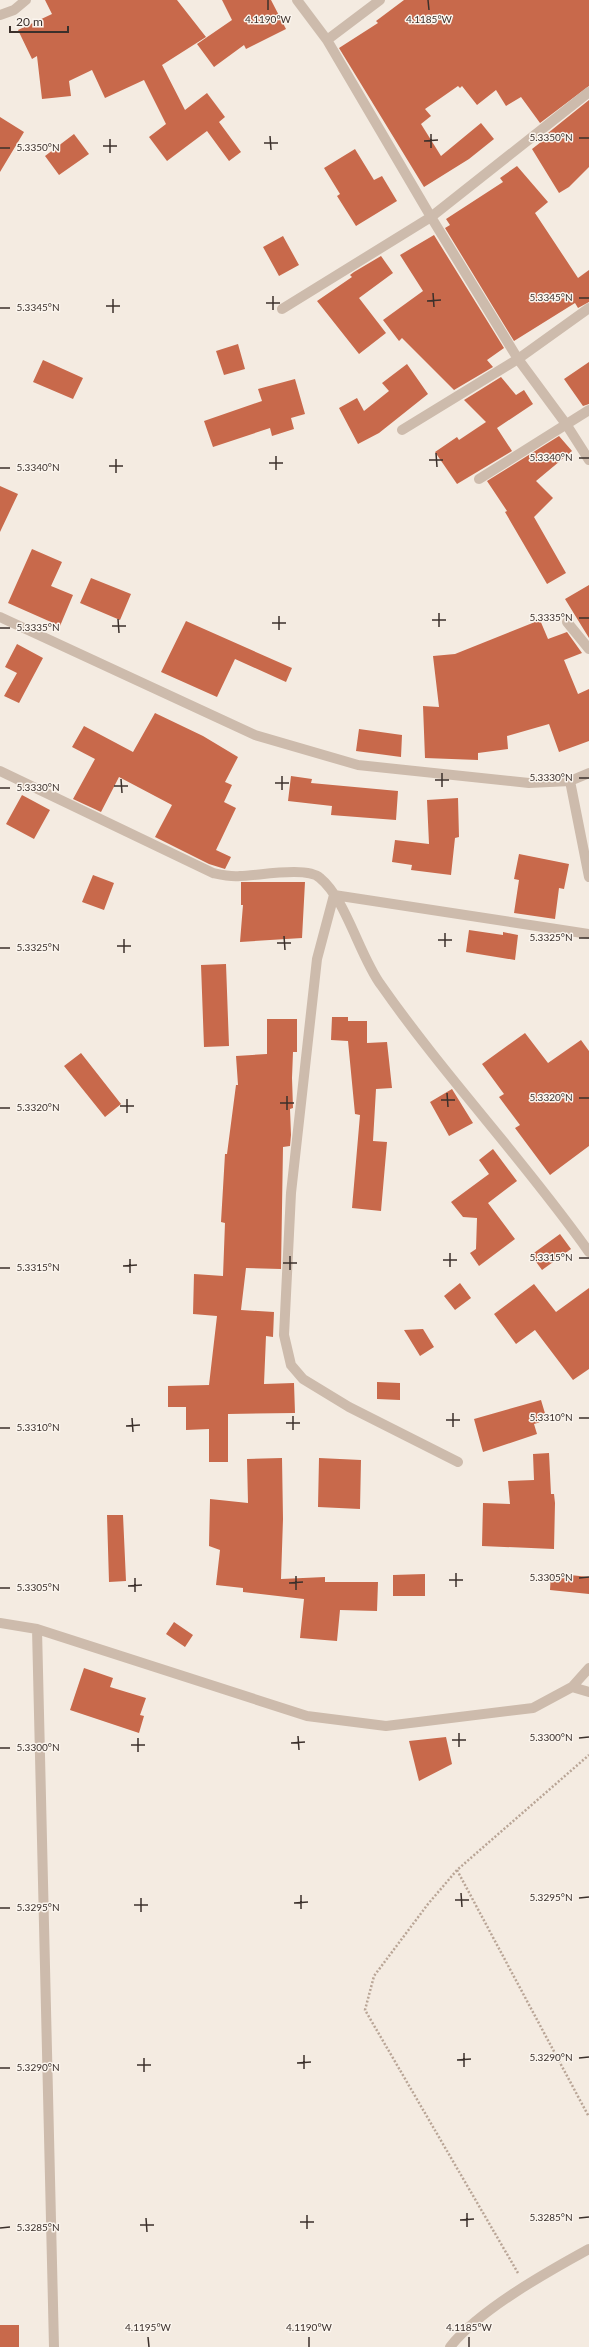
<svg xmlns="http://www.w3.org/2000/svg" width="589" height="2347" font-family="Lato,sans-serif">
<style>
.building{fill:#c8694b}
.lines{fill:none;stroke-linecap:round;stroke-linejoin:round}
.path{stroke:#b9a596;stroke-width:2.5;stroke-dasharray:2 2;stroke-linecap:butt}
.minor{stroke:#cdbbac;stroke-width:10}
.ticks{fill:none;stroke:#3b302b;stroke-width:1.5}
.ticks-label{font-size:10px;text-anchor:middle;fill:#3b302b;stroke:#fbf5ee;stroke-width:3;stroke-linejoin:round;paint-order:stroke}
</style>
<rect width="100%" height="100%" fill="#f4ebe1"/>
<path class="building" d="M45,0H177L206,37L162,65L185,110L207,93L225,117L219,122L241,152L229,161L207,131L167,161L149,137L166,124L144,80L105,98L92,70L69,81L71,96L42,99L37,56L32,59L18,30L52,14Z
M222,0H271L286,29L246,49L244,45L214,67L197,44L232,20Z
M404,0H589V86L540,123L521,97L506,106L496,90L477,105L462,86L460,88L458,86L425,109L431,116L421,124L441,156L481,123L494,139L469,159L424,187L339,48L378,23L376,21Z
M589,100V167L569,187L559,193L532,149L550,135L548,133Z
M0,117L24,132L0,172Z
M74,134L89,154L59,175L45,156Z
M355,149L374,180L382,176L397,201L356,226L337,196L340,194L324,168Z
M517,166L548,202L535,213L578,278L589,270V302L578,308L575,303L514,341L445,228L450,225L446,219L503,182L500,178Z
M434,235L504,348L487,360L493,367L454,390L402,338L399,341L383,320L423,291L400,255Z
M283,236L299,265L279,276L263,247Z
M381,256L393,273L359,298L386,333L359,354L317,301L352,277L350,275L354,272Z
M238,344L245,369L224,375L216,351Z
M43,360L83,378L73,399L33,382Z
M589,362V404L583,406L564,379Z
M407,364L428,394L379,433L358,444L339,408L357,398L364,411L389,391L382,383Z
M501,377L516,395L524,390L533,404L497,428L512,451L457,484L435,452L457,437L459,440L486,422L464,400Z
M295,379L305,414L291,418L294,429L272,436L270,428L213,447L204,421L262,401L258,389Z
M559,436L572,451L536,481L553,498L534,517L566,573L547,584L505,512L507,511L487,481Z
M0,486L18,494L0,532Z
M32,549L62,562L51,586L73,595L60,626L8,603Z
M91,578L131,594L120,620L80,603Z
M589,585V638L565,599Z
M540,620L548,639L567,632L582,653L564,660L578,694L589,689V741L559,752L549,724L507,736L508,749L478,753V760L425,758L423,706L439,707L433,656L455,654Z
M186,621L292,668L286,682L235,659L217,697L161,672Z
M17,644L43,658L19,703L4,696L17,673L5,667Z
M155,713L203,736L238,757L225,782L232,785L224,802L236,808L216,850L231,857L225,869L209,864L155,837L172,805L119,777L101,812L73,799L95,759L72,747L84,726L133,752Z
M359,729L402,735L401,757L356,751Z
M291,776L312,779L311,783L398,791L396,820L331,815L332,806L288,801Z
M22,795L50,810L34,839L6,824Z
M458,798L459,837L455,838L451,875L411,870L412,865L392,862L395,840L429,844L427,800Z
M519,854L569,864L564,889L559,888L555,919L514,913L519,880L514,879Z
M93,875L114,883L104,910L82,902Z
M241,882H305L302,938L240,942L243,905H241Z
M469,930L503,935V932L518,935L515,960L466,952Z
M226,964L229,1046L204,1047L201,965Z
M332,1017H348V1021H367V1043L387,1042L392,1088L376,1089L373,1141L387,1142L381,1211L352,1208L360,1115L355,1114L348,1041L331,1040Z
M267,1019H297V1052H293L292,1078L293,1108L290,1109L291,1135L290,1146L283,1147L281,1269L246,1268L241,1310L274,1312L273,1337L266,1336L264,1384L294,1383L295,1413L228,1414V1462H209V1429L186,1430V1407H168V1386L209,1385L217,1316L193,1314L194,1274L223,1276L225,1223L221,1222L225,1154H227L236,1085H238L236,1056L267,1054Z
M525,1033L548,1063L581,1040L589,1051V1146L550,1175L515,1128L520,1125L499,1097L504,1094L482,1064Z
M81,1053L121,1104L105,1117L64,1066Z
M452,1089L473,1123L449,1136L430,1102Z
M493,1149L517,1181L488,1203L515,1239L479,1266L470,1253L476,1249L477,1218L463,1217L451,1202L489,1174L479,1160Z
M560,1234L571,1249L542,1270L531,1255Z
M460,1283L471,1298L455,1310L444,1296Z
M534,1284L556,1312L589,1288V1369L573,1380L535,1330L516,1344L494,1314Z
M423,1329L434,1347L420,1356L404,1330Z
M377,1382L400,1383V1400L377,1399Z
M541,1400L547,1420L534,1424L537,1434L483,1452L474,1419Z
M549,1453L551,1494H554L555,1503L554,1549L482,1546L483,1503L510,1504L508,1481L534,1480L533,1454Z
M282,1458L283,1519L281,1579L325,1577V1582H378L377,1611L340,1610L337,1641L300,1638L304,1599L243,1592V1588L216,1585L220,1550L209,1546L210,1499L248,1503L247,1459Z
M319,1458L361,1460L360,1509L318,1507Z
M107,1515H123L126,1581L109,1582Z
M551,1573L589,1577V1594L550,1590Z
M425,1574V1596H393V1575Z
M174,1622L193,1635L185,1647L166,1634Z
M84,1668L113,1678L110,1687L146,1698L140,1715L144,1716L139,1733L70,1710Z
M446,1737L452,1764L419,1781L409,1741Z
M0,2325H19V2347H0Z"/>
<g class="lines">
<path class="path" d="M457,1870L589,2117
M518,2273L365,2010L374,1976L428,1904L457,1870L589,1755"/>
<path class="minor" d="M297,0L327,40L431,217L518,359L566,424L589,460
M0,15L14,10L26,0
M327,40L380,0
M282,309L431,217L589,92
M402,430L518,359L589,308
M479,479L589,410
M0,617L255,735L358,765L529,783L570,781L589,773
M567,622L589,649
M0,771L213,873C222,875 230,877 240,876C257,876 307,866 320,878C346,899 360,957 381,985C446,1078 524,1160 589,1252
M570,781L589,877
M334,895L317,959L291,1193L284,1335L291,1365L303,1379L349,1407L458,1462
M334,895L589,934
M0,1623L37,1629L307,1716L386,1726L533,1708L572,1687L589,1668
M37,1629L54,2347
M572,1687L589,1692
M450,2347C479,2310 547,2272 589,2249"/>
</g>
<path class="ticks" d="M268,0V10M428,0L429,10M431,134V148M270,136L271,150M579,138H589M110,139V153M424,141L438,140M264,143H278M103,146H117M0,148H10M433,293L434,307M273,296V310M579,298H589M113,299V313M427,301L441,300M266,303H280M106,306H120M0,308H10M436,453L437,467M276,456V470M579,458H589M116,459V473M429,460H443M269,463H283M109,466H123M0,468H10M439,613V627M279,616V630M579,618H589M118,619L119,633M432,620H446M272,623H286M112,626H126M0,628H10M442,773V787M282,776V790M579,778H589M121,779L122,793M435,780H449M275,783H289M114,786H128M0,788H10M445,933V947M284,936L285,950M579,938H589M124,939V953M438,940H452M277,943H291M117,946H131M0,948H10M447,1093L448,1107M287,1096V1110M579,1098H589M127,1099V1113M441,1100H455M280,1103H294M120,1106H134M0,1108H10M450,1253V1267M290,1256V1270M579,1258H589M130,1259V1273M443,1260H457M283,1263H297M123,1266L137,1265M0,1268H10M453,1413V1427M293,1416V1430M132,1418L133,1432M579,1418H589M446,1420H460M286,1423H300M126,1426L140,1425M0,1428H10M456,1573V1587M296,1576V1590M135,1578V1592M579,1578L589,1577M449,1580H463M289,1583L303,1582M128,1586L142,1585M0,1588H10M459,1733V1747M298,1736L299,1750M138,1738V1752M579,1738L589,1737M452,1740H466M291,1743L305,1742M131,1745H145M0,1748H10M461,1893L462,1907M301,1895V1909M141,1898V1912M579,1898L589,1897M455,1900H469M294,1903L308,1902M134,1905H148M0,1908H10M464,2053V2067M304,2055V2069M144,2058V2072M579,2058L589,2057M457,2060L471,2059M297,2063L311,2062M137,2065H151M0,2068H10M467,2213V2227M307,2215V2229M146,2218L147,2232M579,2218L589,2217M460,2220L474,2219M300,2222H314M140,2225H154M0,2228L10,2227M148,2337L149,2347M309,2337V2347M469,2337V2347"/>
<g class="ticks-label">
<text x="268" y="23">4.1190°W</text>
<text x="429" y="23">4.1185°W</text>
<text x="551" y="141">5.3350°N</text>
<text x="38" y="151">5.3350°N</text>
<text x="551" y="301">5.3345°N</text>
<text x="38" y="311">5.3345°N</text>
<text x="551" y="461">5.3340°N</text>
<text x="38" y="471">5.3340°N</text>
<text x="551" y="621">5.3335°N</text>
<text x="38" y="631">5.3335°N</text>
<text x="551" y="781">5.3330°N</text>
<text x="38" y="791">5.3330°N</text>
<text x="551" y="941">5.3325°N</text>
<text x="38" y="951">5.3325°N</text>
<text x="551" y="1101">5.3320°N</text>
<text x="38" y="1111">5.3320°N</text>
<text x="551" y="1261">5.3315°N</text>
<text x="38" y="1271">5.3315°N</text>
<text x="551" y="1421">5.3310°N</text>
<text x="38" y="1431">5.3310°N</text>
<text x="551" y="1581">5.3305°N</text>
<text x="38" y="1591">5.3305°N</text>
<text x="551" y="1741">5.3300°N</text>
<text x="38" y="1751">5.3300°N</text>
<text x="551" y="1901">5.3295°N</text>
<text x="38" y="1911">5.3295°N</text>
<text x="551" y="2061">5.3290°N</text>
<text x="38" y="2071">5.3290°N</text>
<text x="551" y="2221">5.3285°N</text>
<text x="38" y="2231">5.3285°N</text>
<text x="148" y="2331">4.1195°W</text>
<text x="309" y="2331">4.1190°W</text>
<text x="469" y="2331">4.1185°W</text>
</g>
<path d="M10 26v6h58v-6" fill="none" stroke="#3b302b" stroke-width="2"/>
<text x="16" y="26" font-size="12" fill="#3b302b" stroke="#fbf5ee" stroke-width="3" paint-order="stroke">20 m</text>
</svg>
